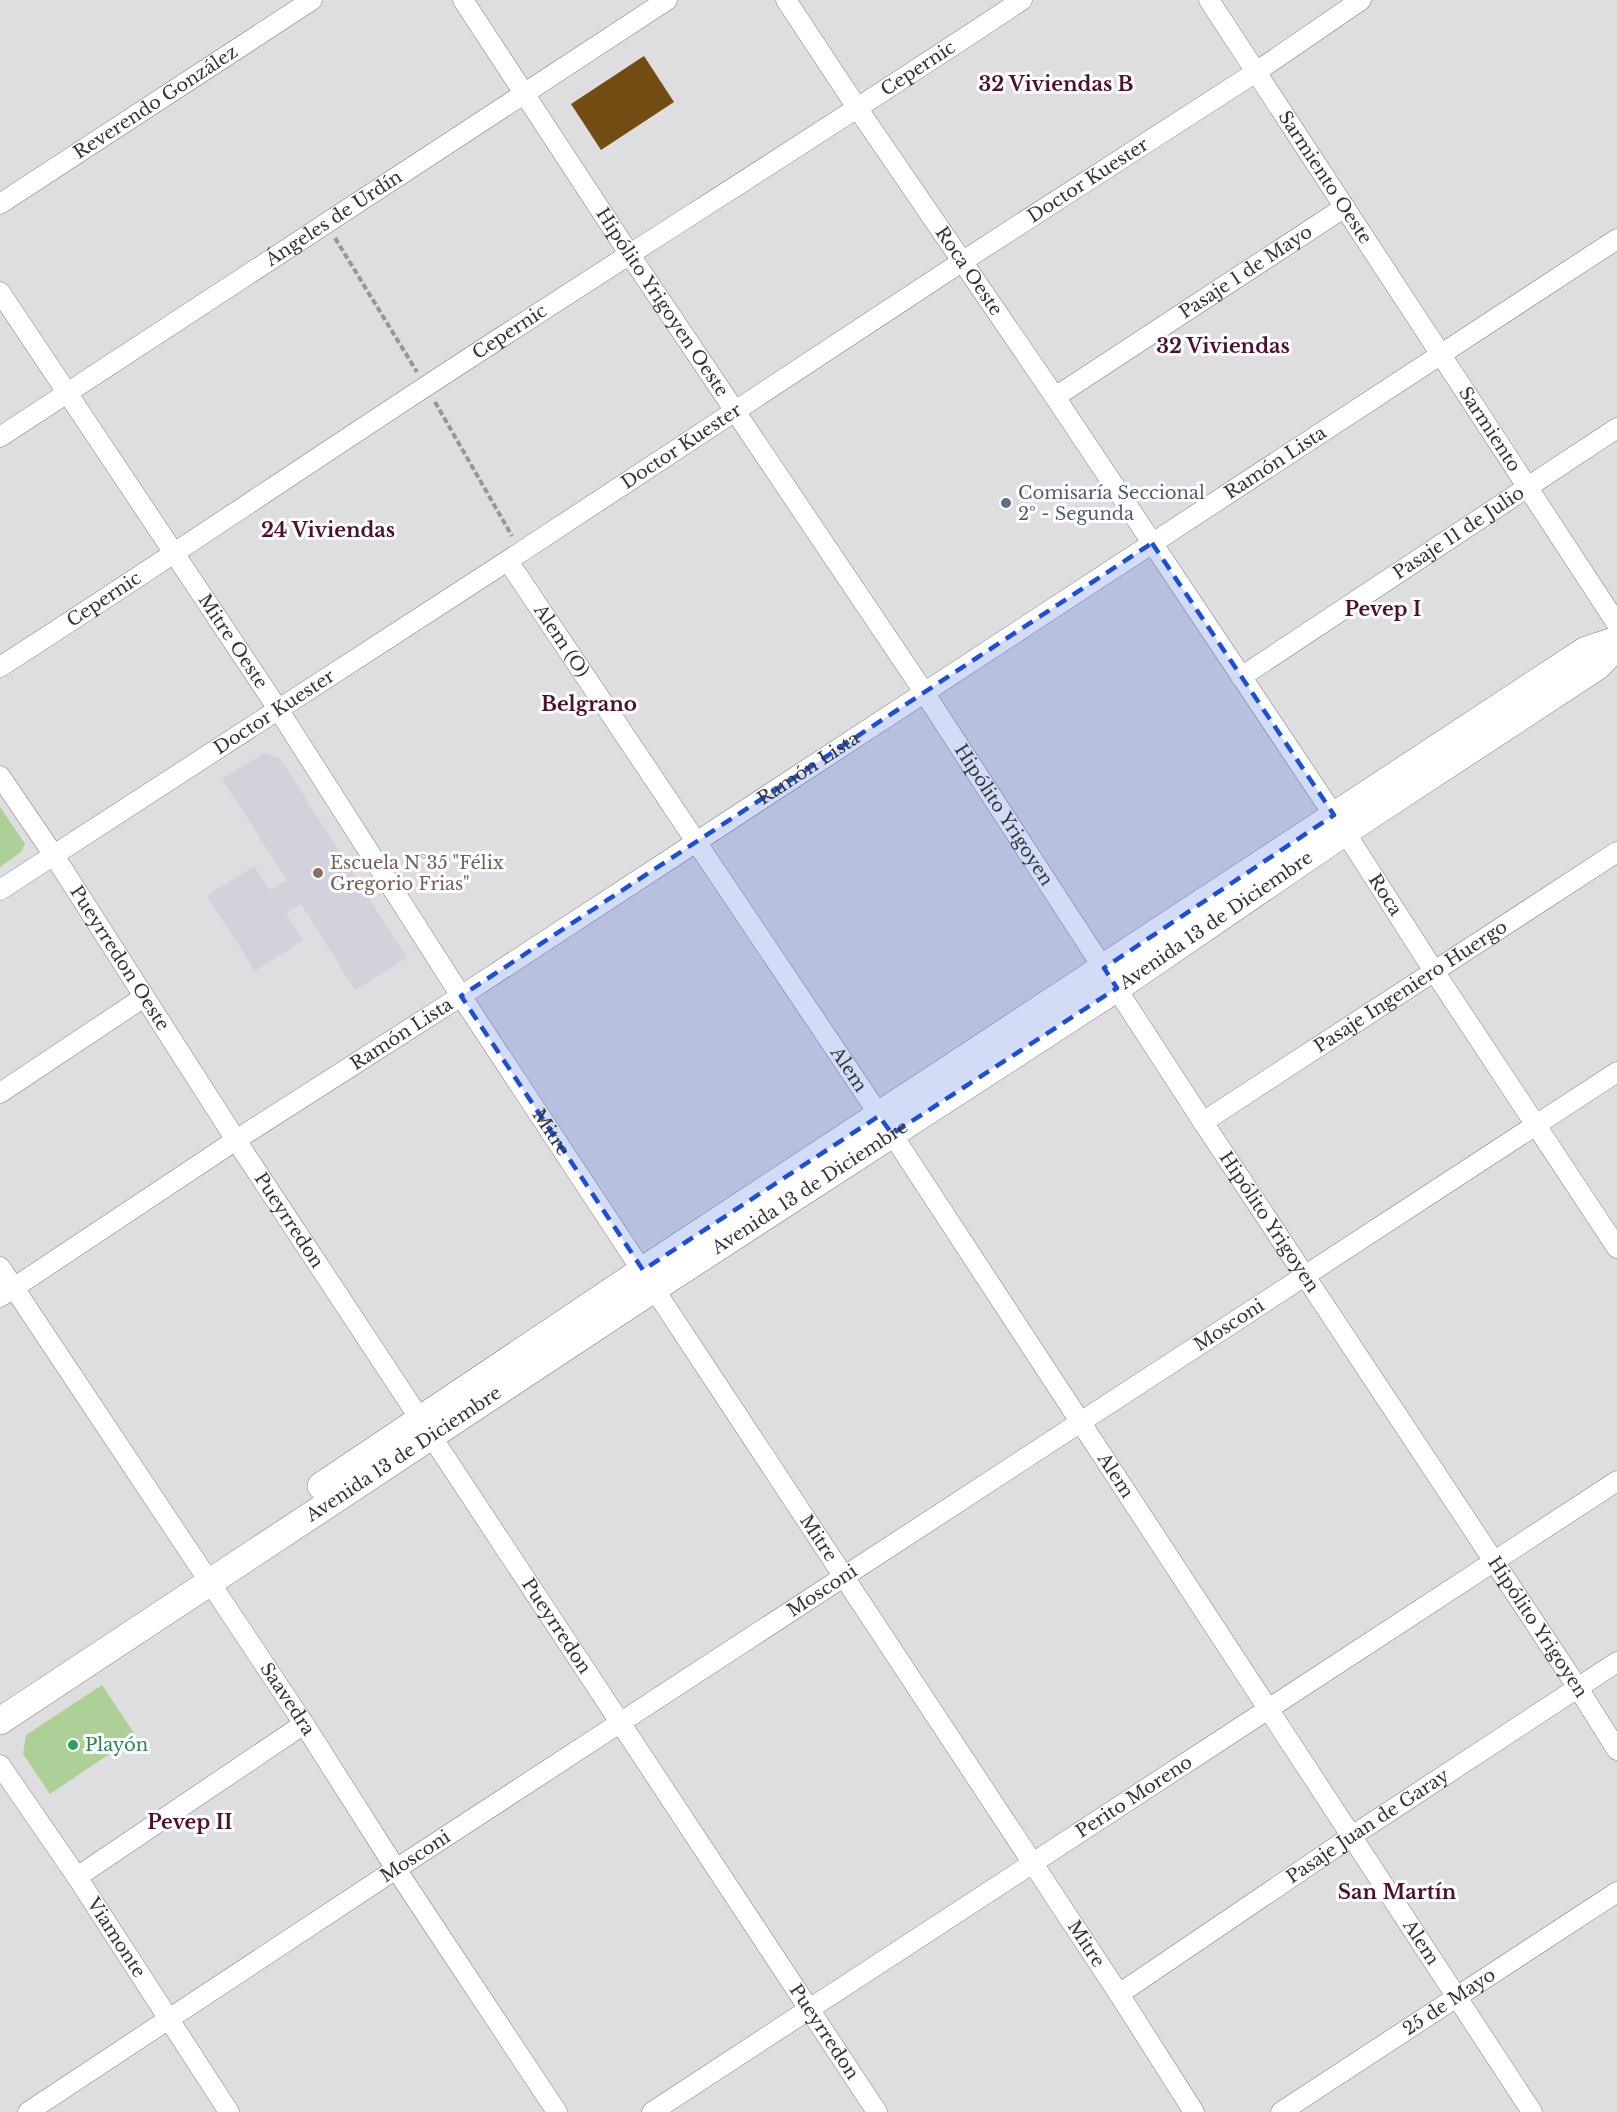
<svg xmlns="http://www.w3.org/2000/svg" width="1617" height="2112" font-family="'Libre Baskerville',serif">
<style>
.built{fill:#d1d2dc}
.green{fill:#add097}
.building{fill:#734c14}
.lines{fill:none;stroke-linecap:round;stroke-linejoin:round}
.street-casing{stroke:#818184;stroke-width:21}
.secondary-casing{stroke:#818184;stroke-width:28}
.path{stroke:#97979a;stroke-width:4;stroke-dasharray:6 3;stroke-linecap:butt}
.street{stroke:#fff;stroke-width:20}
.secondary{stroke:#fff;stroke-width:27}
.marked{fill:#1d4ed8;fill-opacity:0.2;stroke:#1d4ed8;stroke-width:4.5;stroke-dasharray:12 8;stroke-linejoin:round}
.service-dot{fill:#5c6f8a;stroke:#fff;stroke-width:2}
.education-dot{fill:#8d6e63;stroke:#fff;stroke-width:2}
.leisure-dot{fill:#2e9e5b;stroke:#fff;stroke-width:2}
.labels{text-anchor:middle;stroke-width:6;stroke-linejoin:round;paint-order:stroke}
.street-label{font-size:18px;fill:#353537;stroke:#fff}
.service-label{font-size:18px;fill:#4e5e75;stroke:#fff;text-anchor:start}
.education-label{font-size:18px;fill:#785e54;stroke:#fff;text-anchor:start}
.leisure-label{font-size:18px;fill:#27864d;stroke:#fff;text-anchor:start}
.neighbourhood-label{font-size:20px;font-weight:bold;fill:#4d0f32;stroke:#fff}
</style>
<rect width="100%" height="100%" fill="#dedee1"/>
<path class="built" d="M264,753L279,758L292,777L407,958L355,990L301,904L286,913L303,940L255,971L207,896L254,866L270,890L287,880L222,779Z"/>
<path class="green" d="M0,807L25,844L21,852L0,867Z
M102,1685L136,1736L50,1794L23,1754L26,1735Z"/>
<path class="building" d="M644,56L674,102L601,150L571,104Z"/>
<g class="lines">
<defs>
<g id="street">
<path id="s1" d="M463,0L630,255L924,692L1203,1122L1578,1688L1617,1750"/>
<path id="s2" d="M786,0L858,109L1055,397L1345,832L1434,971L1617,1248"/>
<path id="s3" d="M1209,0L1617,624"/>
<path id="s4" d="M0,204L312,0"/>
<path id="s5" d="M0,292L278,709L461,996L1119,1994L1194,2112"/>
<path id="s6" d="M1055,397L1345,207"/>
<path id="s7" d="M0,437L667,0"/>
<path id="s8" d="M508,561L892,1134L1532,2112"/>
<path id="s9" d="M0,667C143,575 283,480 425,387C623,257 825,131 1022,0"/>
<path id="s10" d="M1241,677L1617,428"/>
<path id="s11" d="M0,776L53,854L236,1140L877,2112"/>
<path id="s12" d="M0,890L521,552L963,261L1256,72L1361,0"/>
<path d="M0,1093L144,997"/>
<path id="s13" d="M1203,1122L1617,852"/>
<path id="s14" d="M0,1267L304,1724L396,1869L557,2112"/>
<path id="s15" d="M0,1297L236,1140L461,996L1617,239"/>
<path id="s16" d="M0,1765L77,1877L229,2112"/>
<path d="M77,1877L304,1724"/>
<path id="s17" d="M1119,1994L1352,1836L1617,1662"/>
<path id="s18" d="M28,2112L396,1869L1617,1072"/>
<path id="s19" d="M652,2112L1617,1481"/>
<path id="s20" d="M1281,2112L1617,1892"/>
</g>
<g id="secondary">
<path d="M321,1486L643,1270L1586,650L1617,640"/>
<path id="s21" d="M0,1721L655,1288L1117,988L1345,832L1598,666L1617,646"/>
</g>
</defs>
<use href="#street" class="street-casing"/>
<use href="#secondary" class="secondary-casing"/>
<path class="path" d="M335,238L417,372
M435,402L512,536"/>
<use href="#street" class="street"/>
<use href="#secondary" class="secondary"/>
</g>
<path class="marked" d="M1152,543L1334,815L1104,968L1117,988L892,1134L879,1116L643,1270L461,996Z"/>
<circle class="service-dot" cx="1006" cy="503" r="6"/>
<circle class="education-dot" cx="318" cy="873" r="6"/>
<circle class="leisure-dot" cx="73" cy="1745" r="6"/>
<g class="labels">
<g class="street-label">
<text dy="6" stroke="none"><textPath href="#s9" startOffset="1096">Cepernic</textPath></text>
<text dy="6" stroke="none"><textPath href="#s4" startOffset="186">Reverendo González</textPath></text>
<text dy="6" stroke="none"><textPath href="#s3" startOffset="212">Sarmiento Oeste</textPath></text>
<text dy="6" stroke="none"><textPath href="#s12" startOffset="1299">Doctor Kuester</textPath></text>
<text dy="6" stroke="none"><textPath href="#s7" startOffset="399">Ángeles de Urdín</textPath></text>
<text dy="6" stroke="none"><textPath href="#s2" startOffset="327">Roca Oeste</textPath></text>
<text dy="6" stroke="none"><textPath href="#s6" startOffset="228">Pasaje 1 de Mayo</textPath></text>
<text dy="6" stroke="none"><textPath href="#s1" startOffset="362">Hipólito Yrigoyen Oeste</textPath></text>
<text dy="6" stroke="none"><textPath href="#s9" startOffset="610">Cepernic</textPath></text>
<text dy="6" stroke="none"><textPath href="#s3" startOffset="513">Sarmiento</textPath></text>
<text dy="6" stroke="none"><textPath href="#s12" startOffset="813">Doctor Kuester</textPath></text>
<text dy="6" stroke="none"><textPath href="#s15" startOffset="1524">Ramón Lista</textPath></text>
<text dy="6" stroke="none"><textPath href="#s10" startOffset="261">Pasaje 11 de Julio</textPath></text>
<text dy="6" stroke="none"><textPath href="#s9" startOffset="124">Cepernic</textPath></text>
<text dy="6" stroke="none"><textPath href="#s8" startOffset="96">Alem (O)</textPath></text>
<text dy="6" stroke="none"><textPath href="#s5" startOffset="420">Mitre Oeste</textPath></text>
<text dy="6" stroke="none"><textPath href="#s12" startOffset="327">Doctor Kuester</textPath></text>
<text dy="6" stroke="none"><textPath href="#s15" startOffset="966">Ramón Lista</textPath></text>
<text dy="6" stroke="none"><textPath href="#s1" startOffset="978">Hipólito Yrigoyen</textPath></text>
<text dy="6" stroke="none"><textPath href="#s2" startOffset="1077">Roca</textPath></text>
<text dy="6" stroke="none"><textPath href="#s21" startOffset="1456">Avenida 13 de Diciembre</textPath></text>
<text dy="6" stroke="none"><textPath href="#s11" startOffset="218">Pueyrredon Oeste</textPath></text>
<text dy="6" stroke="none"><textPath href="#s13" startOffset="248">Pasaje Ingeniero Huergo</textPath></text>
<text dy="6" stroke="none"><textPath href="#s15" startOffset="480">Ramón Lista</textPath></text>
<text dy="6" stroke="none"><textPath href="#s8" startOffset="612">Alem</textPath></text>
<text dy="6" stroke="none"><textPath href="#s5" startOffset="1005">Mitre</textPath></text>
<text dy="6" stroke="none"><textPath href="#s21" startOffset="970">Avenida 13 de Diciembre</textPath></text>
<text dy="6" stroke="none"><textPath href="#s11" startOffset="530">Pueyrredon</textPath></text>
<text dy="6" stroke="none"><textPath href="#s1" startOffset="1464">Hipólito Yrigoyen</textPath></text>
<text dy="6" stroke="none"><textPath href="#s18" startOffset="1436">Mosconi</textPath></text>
<text dy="6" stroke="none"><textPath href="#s21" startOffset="484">Avenida 13 de Diciembre</textPath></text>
<text dy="6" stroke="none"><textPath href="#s8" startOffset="1098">Alem</textPath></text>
<text dy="6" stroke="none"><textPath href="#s5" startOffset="1491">Mitre</textPath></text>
<text dy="6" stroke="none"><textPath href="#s18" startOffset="950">Mosconi</textPath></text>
<text dy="6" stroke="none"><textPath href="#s11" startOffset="1016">Pueyrredon</textPath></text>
<text dy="6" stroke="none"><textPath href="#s1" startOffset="1950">Hipólito Yrigoyen</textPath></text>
<text dy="6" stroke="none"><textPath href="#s14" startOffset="519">Saavedra</textPath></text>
<text dy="6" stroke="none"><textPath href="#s19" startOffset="576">Perito Moreno</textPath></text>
<text dy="6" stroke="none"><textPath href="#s17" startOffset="300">Pasaje Juan de Garay</textPath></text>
<text dy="6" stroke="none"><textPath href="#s18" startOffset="464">Mosconi</textPath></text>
<text dy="6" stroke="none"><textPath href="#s16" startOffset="208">Viamonte</textPath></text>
<text dy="6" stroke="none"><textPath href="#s8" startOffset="1656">Alem</textPath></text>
<text dy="6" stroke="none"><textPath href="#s5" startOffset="1977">Mitre</textPath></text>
<text dy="6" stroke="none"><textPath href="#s20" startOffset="201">25 de Mayo</textPath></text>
<text dy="6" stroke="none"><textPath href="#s11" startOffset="1502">Pueyrredon</textPath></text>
</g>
<g class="service-label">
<text x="1018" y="499">Comisaría Seccional<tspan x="1018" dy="21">2º - Segunda</tspan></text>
</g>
<g class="education-label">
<text x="330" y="869">Escuela N°35 "Félix<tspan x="330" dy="21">Gregorio Frias"</tspan></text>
</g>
<g class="leisure-label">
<text x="85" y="1751">Playón</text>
</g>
<g class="neighbourhood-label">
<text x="1056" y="91">32 Viviendas B</text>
<text x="1223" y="353">32 Viviendas</text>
<text x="328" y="537">24 Viviendas</text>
<text x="1383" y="616">Pevep I</text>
<text x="589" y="711">Belgrano</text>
<text x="190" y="1829">Pevep II</text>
<text x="1397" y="1899">San Martín</text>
</g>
</g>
</svg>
